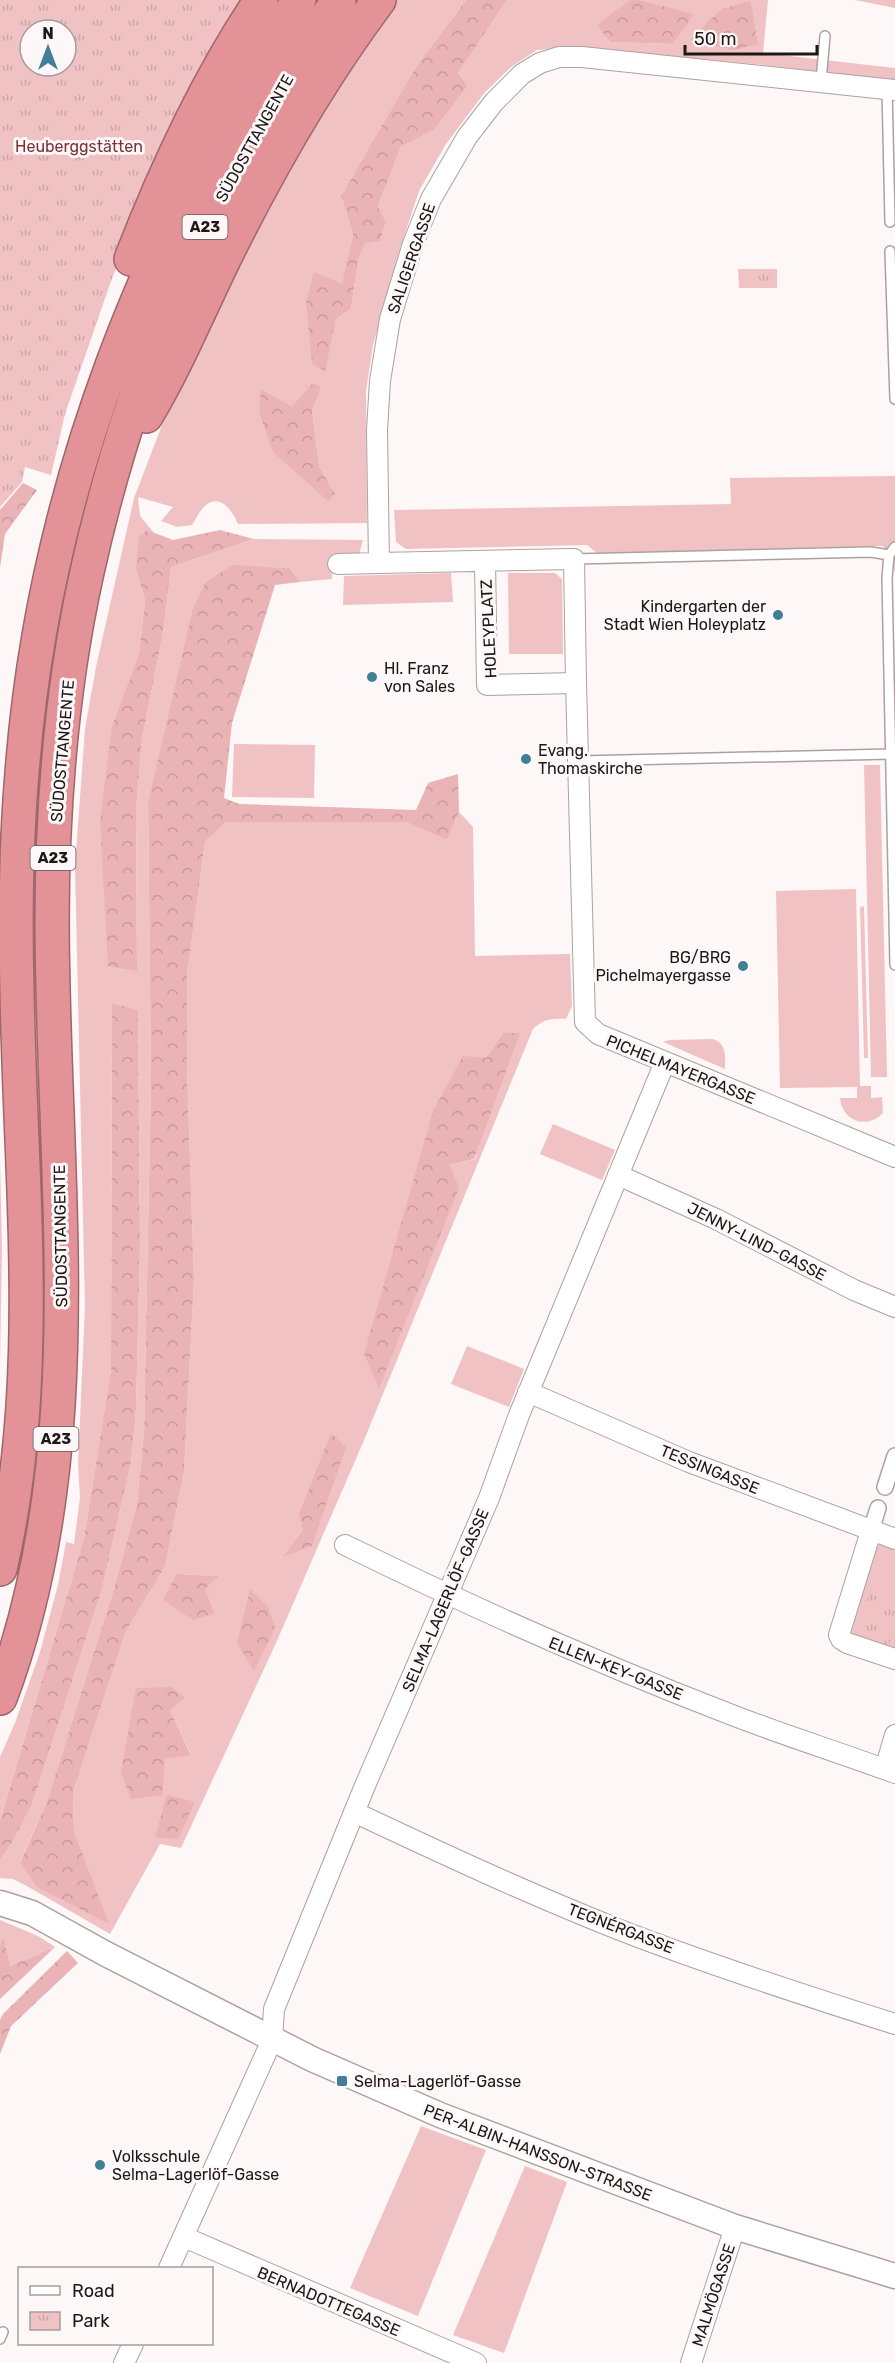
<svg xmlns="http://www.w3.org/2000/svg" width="895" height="2363" font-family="Rubik,sans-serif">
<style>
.grass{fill:#f0c2c4;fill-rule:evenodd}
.forest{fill:url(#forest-crowns)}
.park{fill:url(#park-tufts);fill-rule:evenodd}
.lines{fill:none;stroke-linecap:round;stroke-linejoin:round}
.service-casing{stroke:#aca1a1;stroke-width:12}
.pedestrian-casing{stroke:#aca1a1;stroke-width:18}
.minor-casing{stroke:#aca1a1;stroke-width:22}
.tertiary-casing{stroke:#aca1a1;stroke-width:27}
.motorway-casing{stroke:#9d676b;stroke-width:36}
.service{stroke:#fff;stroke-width:9}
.pedestrian{stroke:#fff;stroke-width:15}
.minor{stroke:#fff;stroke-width:20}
.tertiary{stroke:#fff;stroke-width:24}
.motorway{stroke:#e39297;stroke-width:33}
.poi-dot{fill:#427e95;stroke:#fef7f7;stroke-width:2}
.labels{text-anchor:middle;stroke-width:6;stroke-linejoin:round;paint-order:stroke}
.shield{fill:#fef7f7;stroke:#605b5b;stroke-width:1.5}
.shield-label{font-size:15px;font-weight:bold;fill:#1c1818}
.street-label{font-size:16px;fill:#1c1818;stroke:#fef7f7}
.park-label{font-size:16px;fill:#77343b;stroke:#fef7f7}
.poi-label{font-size:16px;fill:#1c1818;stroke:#fef7f7;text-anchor:start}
</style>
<defs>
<pattern id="forest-crowns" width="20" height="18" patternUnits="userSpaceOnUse" patternTransform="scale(1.5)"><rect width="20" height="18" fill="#eab3b5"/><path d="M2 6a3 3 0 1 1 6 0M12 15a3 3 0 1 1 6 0" fill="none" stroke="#c8999b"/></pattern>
<pattern id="park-tufts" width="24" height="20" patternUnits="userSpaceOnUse" patternTransform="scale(1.5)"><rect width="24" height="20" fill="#f0c2c4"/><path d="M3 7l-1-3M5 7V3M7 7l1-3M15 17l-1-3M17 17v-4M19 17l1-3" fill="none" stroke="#cda6a8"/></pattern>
</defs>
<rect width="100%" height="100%" fill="#fef7f7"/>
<path class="grass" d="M390,0H466L417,65L341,196L353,234L324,371L336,319L351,309L358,261L365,242L380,241L386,222L378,206L401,147L435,129L468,86L458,73L507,0H629L598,25L610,42L673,44L693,14L640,0H768L763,53L895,68V81L756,64L572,47L537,50L511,67L485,92L446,144L419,191L397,258L373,345L366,391L367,523L238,524C233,512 221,493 206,505C200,510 196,519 192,525L177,527L161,521L173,507L138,497L140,516L154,533L147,530L136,569L145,601L139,655L112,726L137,971L136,810L142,739L163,634L171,567L254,539L363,540L359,555L331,556L332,579L300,582L290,568L232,566L148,803L151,1081L144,1432L137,1504L115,1585L46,1804L20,1861L108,1923L74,1831L73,1792L126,1631L165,1567L184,1472L194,1280L187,1067V976L205,842L226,822H406L447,840L459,812L473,827L475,956L570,954L572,1006L566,1019C553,1018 543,1019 533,1029L362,1445L276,1643L181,1848L160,1844L110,1934L25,1885L13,1879L0,1878V1860L11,1844L32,1805L102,1589L131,1463L136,1410L140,1245L138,1011L112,1003L111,1369L84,1538L0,1821V1757L15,1723L40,1652L58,1585L66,1542L74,1544L80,1497L78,1464L85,1307L75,866L85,729L96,667L134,498L179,381L250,230ZM751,0L758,44L689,40L721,9ZM261,389L292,408L312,410L319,466L335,494ZM503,1033L475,1159L450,1165L486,1058ZM303,1529L312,1546L284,1556ZM177,1574L218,1576L205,1589ZM172,1687L184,1698L170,1710L191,1754L165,1759Z
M855,0H895V8Z
M895,476V572L883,546L597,553L587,545L406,549L396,542L394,510L731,504L730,478Z
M451,573L453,602L343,605L344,576Z
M508,573H555L562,579L563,654H509Z
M234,744L315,745L314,798L232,797Z
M864,765H880L887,1077H871Z
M856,889L860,1086H871V1098L882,1097L883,1113C867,1130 842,1121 840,1098H857V1087L780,1088L776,891Z
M864,906L868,1058H864L860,907Z
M713,1039C727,1043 725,1057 725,1069L663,1042L669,1040Z
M553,1124L615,1150L602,1180L540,1154Z
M0,1158L2,1245L0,1367Z
M467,1346L524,1369L509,1407L451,1384Z
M883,1544L895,1548V1653L852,1638L846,1626L874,1547Z
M0,1920L38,1936L55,1947L10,1966L0,1947Z
M421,2126L486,2150L418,2316L350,2288Z
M525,2166L567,2182L504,2353L453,2335Z"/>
<path class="forest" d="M466,0H507L458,73L468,86L435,129L401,147L378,206L386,222L380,241L365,243L358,261L351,309L336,319L325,371L312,364L306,303L314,272L342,284L353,234L341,196L417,65Z
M629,0H640L694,14L673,44L610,42L597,25Z
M751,0L758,44L733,50L689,40L721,9Z
M313,383L321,387L312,410L319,466L335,494L328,501L273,452L259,412L261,389L292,407Z
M23,483L37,490L5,534L0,568V510Z
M147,530L173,540L220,530L254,539L171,567L163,634L142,739L136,810L137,971L108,966L100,821L112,726L139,654L145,601L136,569L139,536Z
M232,565L290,568L300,582L275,585L232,723L224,798L239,804L416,810L428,783L458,774L459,812L447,840L406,822H226L205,842L187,976V1067L194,1280L184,1472L165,1567L126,1631L73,1792L74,1831L109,1924L37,1887L20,1862L46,1804L115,1585L137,1504L144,1432L151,1081L148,803L193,608L205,583Z
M112,1003L138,1010L140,1245L136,1410L131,1463L102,1589L32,1805L11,1844L0,1860V1821L84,1538L111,1369Z
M503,1033H520L474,1159L450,1165L459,1188L379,1388L364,1354L433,1111L463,1056L486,1058Z
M331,1433L346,1447L312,1546L283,1557L303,1529L299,1514Z
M177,1574L219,1576L205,1589L214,1613L193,1620L163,1600Z
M250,1589L268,1607L275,1628L254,1671L237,1643Z
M172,1687L185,1698L170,1710L191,1755L165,1759L162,1795L131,1799L121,1772L136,1688Z
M167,1795L195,1802L178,1839L155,1837Z
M3,1937L10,1966L55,1947L0,1999V1947Z
M67,1951L78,1963L11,2026L0,2054V2020L3,2014Z"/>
<path class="park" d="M0,0H250L155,167L110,284L65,414L51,475L25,467L22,482L0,507ZM30,30H66V66H30Z
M738,269H777V288H739Z
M873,1584L895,1592V1628L888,1646L854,1634Z"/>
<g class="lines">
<defs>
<path id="service" d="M821,81L825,36
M887,89L890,222
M890,251L895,399
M895,547L889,555L887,578L895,965
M574,559L871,552L889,555
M579,761L891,754
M0,2339L3,2332"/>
<path id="pedestrian" d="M885,1487L895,1456
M871,1531L878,1508"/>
<path id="minor" d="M485,561L487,685L576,683L574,559L379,563L377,430L380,381L390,319L413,244L431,199L467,137L494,102L522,74L540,63L559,57H582L895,90
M338,564L379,563
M576,683L585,1022L598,1034L895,1157
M618,1175L716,1219L854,1290L895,1307
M528,1392L689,1462L895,1539
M871,1531L839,1635L841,1639L847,1643L895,1659
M345,1545C471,1607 600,1664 732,1715C786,1736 841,1753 895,1773
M885,1769L895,1735
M354,1812C441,1853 529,1894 620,1930C710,1965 803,1995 895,2024
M184,2237L476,2363
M169,2268L272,2040L274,2009L364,1788L489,1498L519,1415L665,1062
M124,2363L133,2344
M691,2363L735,2227"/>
<path id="tertiary" d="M0,1903L32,1913L106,1954L312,2059L440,2115L735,2227L895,2276"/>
<path id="motorway" d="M131,259C166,169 207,80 261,0
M146,416C176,366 199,310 225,257C269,168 319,80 379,0
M0,1569C44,1380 20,1182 17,990C15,914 16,837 23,761C46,485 148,229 299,0
M0,1698C86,1470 58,1224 53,987C49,849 57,707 87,572C132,368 216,170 339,0"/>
</defs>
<use href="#service" class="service-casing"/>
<use href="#pedestrian" class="pedestrian-casing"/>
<use href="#minor" class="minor-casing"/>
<use href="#tertiary" class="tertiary-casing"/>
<use href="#motorway" class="motorway-casing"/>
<use href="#service" class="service"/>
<use href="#pedestrian" class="pedestrian"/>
<use href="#minor" class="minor"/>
<use href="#tertiary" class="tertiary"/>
<use href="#motorway" class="motorway"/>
</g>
<g class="poi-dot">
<circle cx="778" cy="615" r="6"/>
<circle cx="372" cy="677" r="6"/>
<circle cx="526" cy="759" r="6"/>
<circle cx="743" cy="966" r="6"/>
<rect x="336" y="2075" width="12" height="12" rx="3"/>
<circle cx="100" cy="2165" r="6"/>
</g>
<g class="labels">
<g class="shield">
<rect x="182.5" y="215" width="45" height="24" rx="4.5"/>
<rect x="30.5" y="846" width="45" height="24" rx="4.5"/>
<rect x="33.5" y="1427" width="45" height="24" rx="4.5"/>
</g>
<g class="shield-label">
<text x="205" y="232">A23</text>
<text x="53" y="863">A23</text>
<text x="56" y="1444">A23</text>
</g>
<g class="street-label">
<text transform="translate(254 138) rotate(-61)" y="6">SÜDOSTTANGENTE</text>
<text transform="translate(411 258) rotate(-71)" y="6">SALIGERGASSE</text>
<text transform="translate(488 629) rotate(-93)" y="6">HOLEYPLATZ</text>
<text transform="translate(62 751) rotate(-85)" y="6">SÜDOSTTANGENTE</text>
<text transform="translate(681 1069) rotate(22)" y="6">PICHELMAYERGASSE</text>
<text transform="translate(60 1236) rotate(-91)" y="6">SÜDOSTTANGENTE</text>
<text transform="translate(757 1241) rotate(27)" y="6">JENNY-LIND-GASSE</text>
<text transform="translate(710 1469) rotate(22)" y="6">TESSINGASSE</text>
<text transform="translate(445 1600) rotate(-67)" y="6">SELMA-LAGERLÖF-GASSE</text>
<text transform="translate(616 1668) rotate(22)" y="6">ELLEN-KEY-GASSE</text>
<text transform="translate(621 1928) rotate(21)" y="6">TEGNÉRGASSE</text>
<text transform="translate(538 2152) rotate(21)" y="6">PER-ALBIN-HANSSON-STRASSE</text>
<text transform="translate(713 2295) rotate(-72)" y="6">MALMÖGASSE</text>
<text transform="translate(329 2301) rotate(23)" y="6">BERNADOTTEGASSE</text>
</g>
<g class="park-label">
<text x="79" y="152">Heuberggstätten</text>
</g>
<g class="poi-label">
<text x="766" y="612" text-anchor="end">Kindergarten der<tspan x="766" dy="18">Stadt Wien Holeyplatz</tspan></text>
<text x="384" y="674">Hl. Franz<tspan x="384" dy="18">von Sales</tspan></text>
<text x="538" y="756">Evang.<tspan x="538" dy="18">Thomaskirche</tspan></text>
<text x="731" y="963" text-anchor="end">BG/BRG<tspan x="731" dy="18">Pichelmayergasse</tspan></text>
<text x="354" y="2087">Selma-Lagerlöf-Gasse</text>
<text x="112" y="2162">Volksschule<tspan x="112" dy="18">Selma-Lagerlöf-Gasse</tspan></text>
</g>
</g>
<rect x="18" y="2267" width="195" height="78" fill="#fef7f7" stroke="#a49e9e" stroke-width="1.5"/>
<rect x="30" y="2286" width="30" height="9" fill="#ffffff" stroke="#a49e9e" stroke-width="1.5"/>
<text x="72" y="2297" font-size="18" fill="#1c1818">Road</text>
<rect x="30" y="2312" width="30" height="18" fill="url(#park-tufts)" stroke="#a49e9e" stroke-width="1.5"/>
<text x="72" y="2327" font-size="18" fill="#1c1818">Park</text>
<g transform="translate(48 48)"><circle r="28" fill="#fef7f7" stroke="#a49e9e" stroke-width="1.5"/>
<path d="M0-4.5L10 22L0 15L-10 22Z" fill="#427e95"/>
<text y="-9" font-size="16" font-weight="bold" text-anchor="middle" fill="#1c1818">N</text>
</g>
<path d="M685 45v9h132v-9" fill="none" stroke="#1c1818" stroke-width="3"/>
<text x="694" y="45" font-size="18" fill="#1c1818" stroke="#fef7f7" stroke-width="4.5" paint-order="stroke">50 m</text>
</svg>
